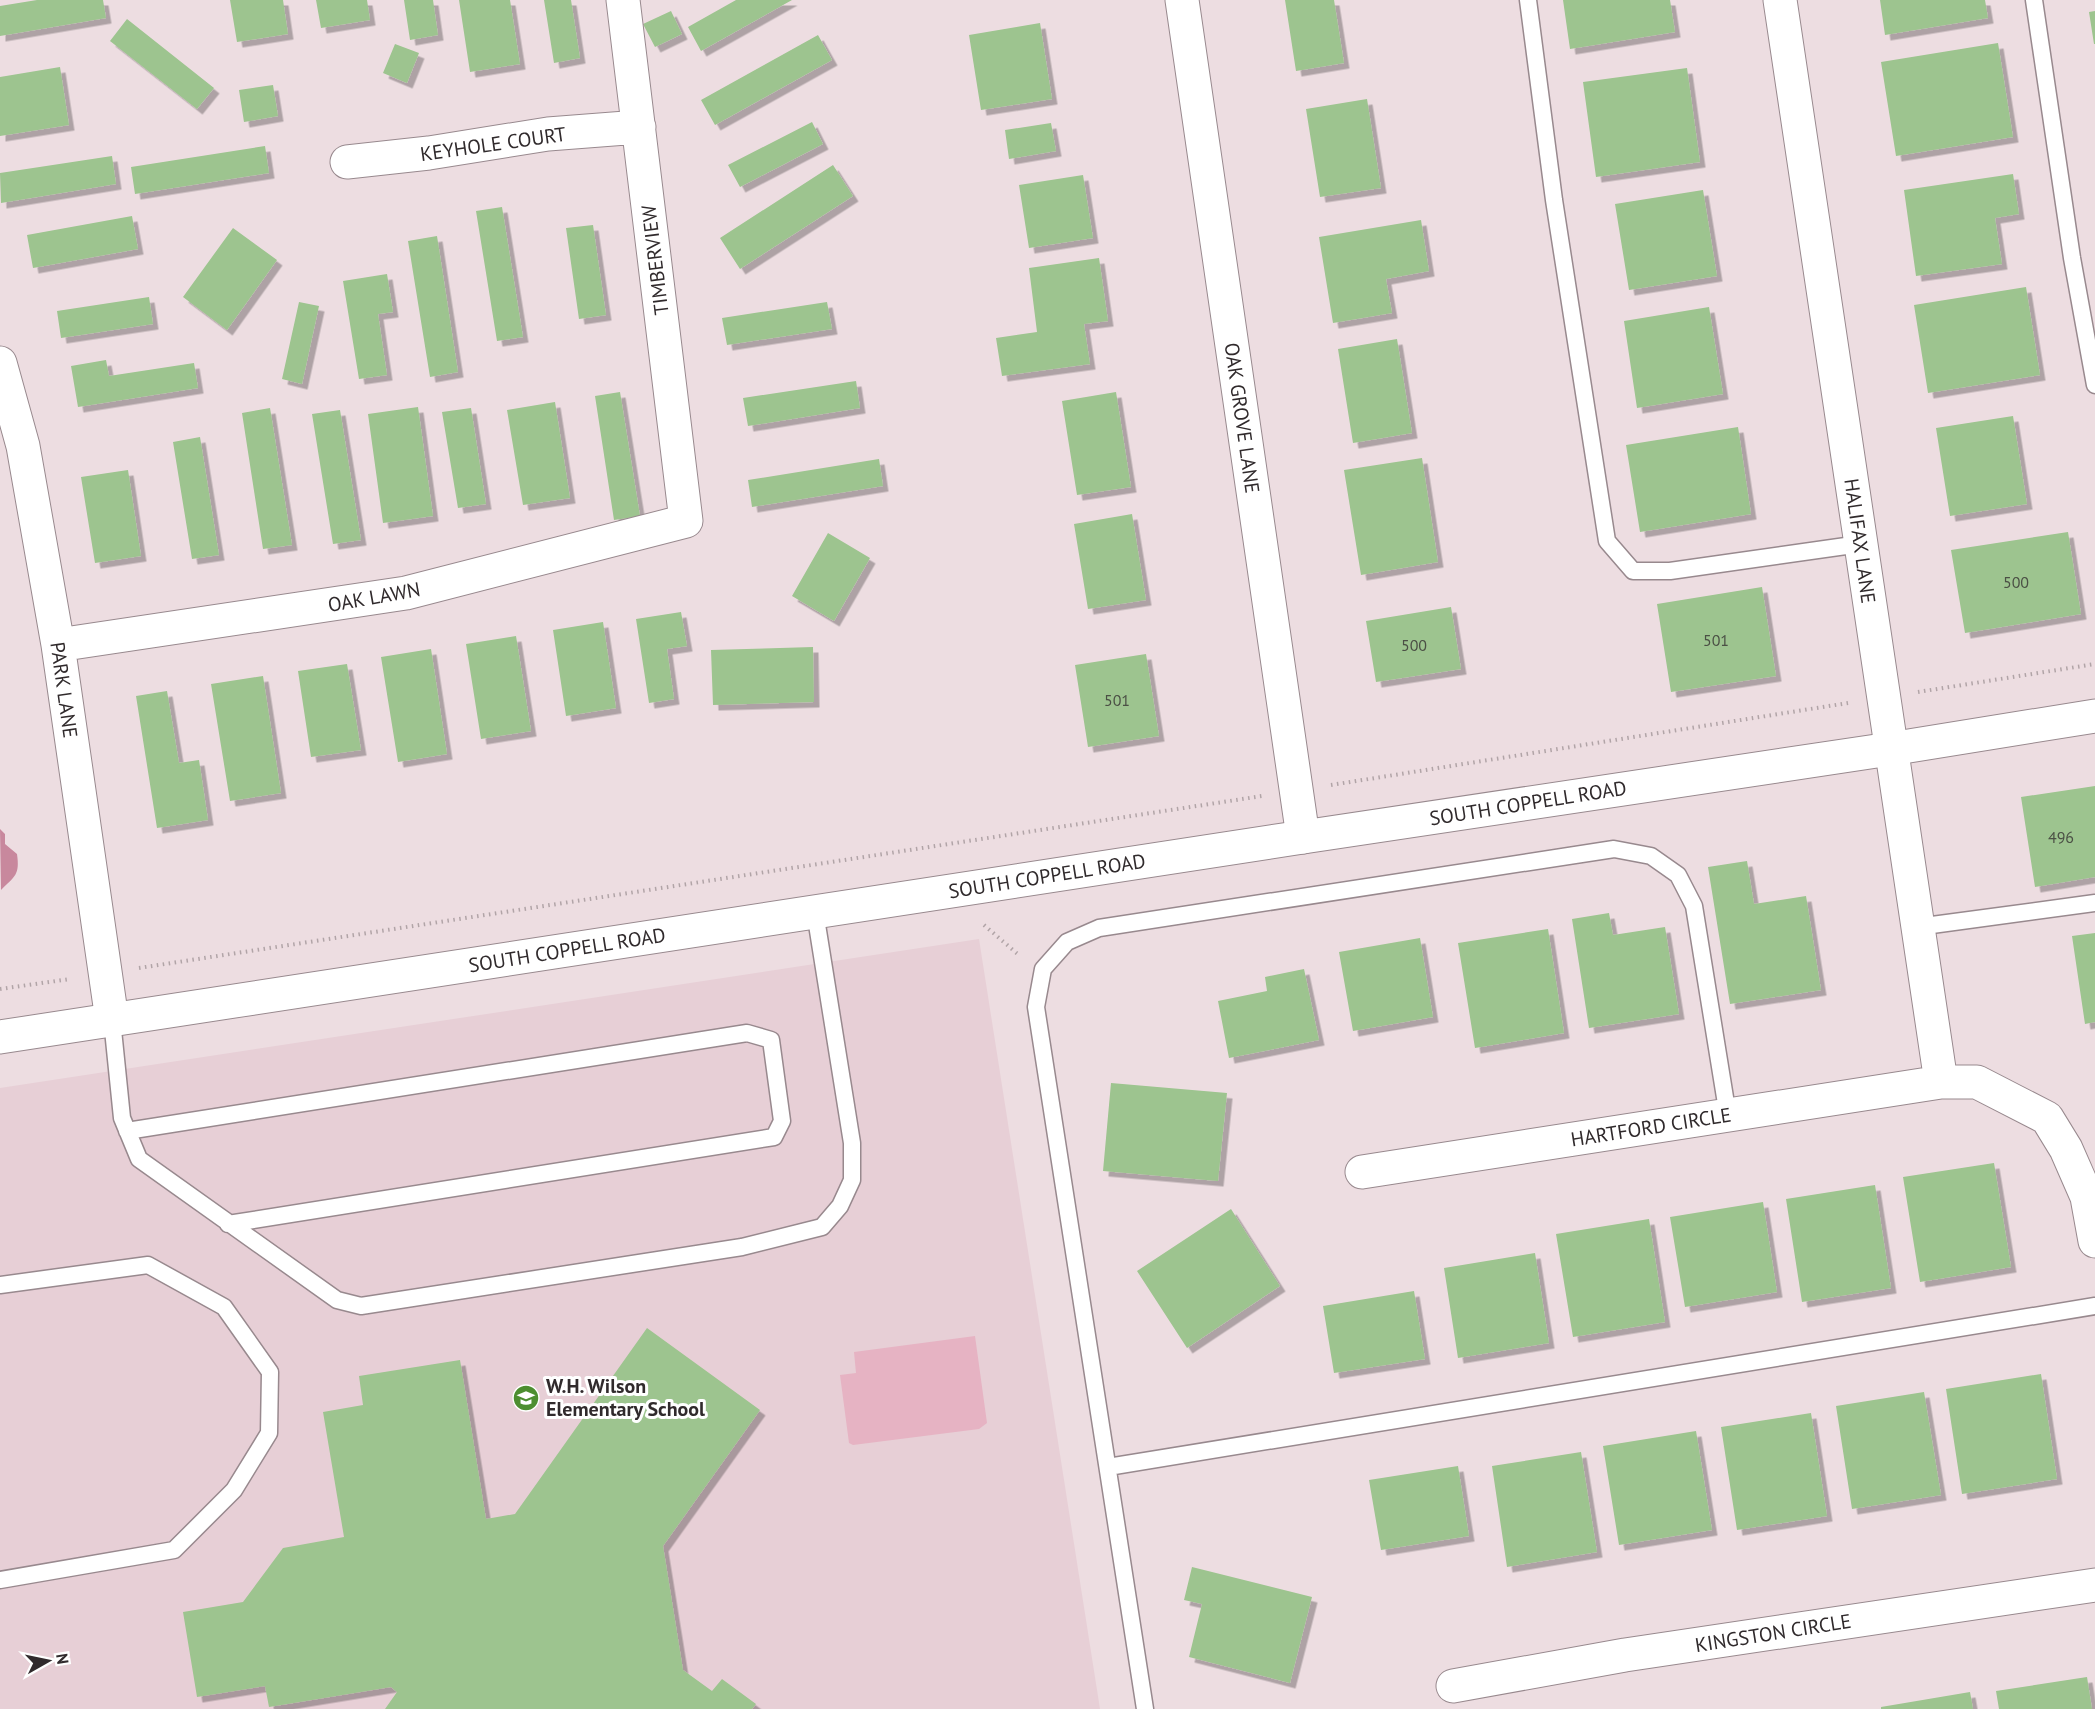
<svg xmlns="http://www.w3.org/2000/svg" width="2095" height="1709" font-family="'PT Sans',sans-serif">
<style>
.built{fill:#e7cfd6}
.green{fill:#e6b3c3}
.water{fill:#c8889d}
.building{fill:#9dc48f;filter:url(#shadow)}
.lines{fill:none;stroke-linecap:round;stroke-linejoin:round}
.service-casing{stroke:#98898e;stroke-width:19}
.minor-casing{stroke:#98898e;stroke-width:35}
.tertiary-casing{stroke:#98898e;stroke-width:35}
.path{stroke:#b1a4a7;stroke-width:4;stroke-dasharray:1.5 4.5;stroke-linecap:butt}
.service{stroke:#fff;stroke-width:16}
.minor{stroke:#fff;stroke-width:33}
.tertiary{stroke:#fff;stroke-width:33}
.labels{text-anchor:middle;stroke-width:6;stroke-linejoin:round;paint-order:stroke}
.number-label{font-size:16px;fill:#4b5045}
.street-label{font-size:20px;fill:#302a2c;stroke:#fff}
.poi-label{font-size:20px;font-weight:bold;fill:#302a2c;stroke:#fff;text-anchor:start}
</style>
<defs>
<filter id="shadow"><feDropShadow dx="5.5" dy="5.5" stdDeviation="0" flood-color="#0004"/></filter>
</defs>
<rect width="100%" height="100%" fill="#eddde1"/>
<path class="built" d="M979,939L1100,1709H0V1088Z"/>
<path class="green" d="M975,1336L987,1423L979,1429L853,1445L849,1443L840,1375L856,1373L854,1352Z"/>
<path class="water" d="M0,829L5,834V844L17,854C20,875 15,876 1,890Z"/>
<path class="building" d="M37,0H103L106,18L0,36V6Z
M230,0H283L288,34L237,42Z
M316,0H367L370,20L321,28Z
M404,0H433L438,35L410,40Z
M459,0H510L520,64L470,72Z
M544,0H571L580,58L554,63Z
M736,0H792L701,51L688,27Z
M1285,0H1334L1344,63L1296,71Z
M1563,0H1670L1675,32L1570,49Z
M1880,0H1985L1988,18L1885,35Z
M671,11L682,34L655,47L643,24Z
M2095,11V44H2094L2089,12Z
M127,19L214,88L197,109L110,41Z
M1040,23L1052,99L981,110L969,35Z
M818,35L832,60L715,125L701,100Z
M1998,43L2013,137L1896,156L1881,62Z
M395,44L419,53L407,83L383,73Z
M60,67L69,125L0,136V77Z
M1687,68L1700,162L1596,177L1583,82Z
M273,85L278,116L244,122L239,90Z
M1367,99L1381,188L1320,197L1306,109Z
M812,122L823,144L740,187L728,165Z
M1051,123L1056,151L1009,159L1005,130Z
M265,146L269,173L135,194L131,167Z
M112,156L116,184L1,203L0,173Z
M833,165L853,196L740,269L720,238Z
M2013,174L2019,214L1995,218L2002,264L1916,276L1904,190Z
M1083,175L1093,238L1029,248L1019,185Z
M1703,190L1717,276L1629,290L1615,204Z
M502,207L523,337L497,341L476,211Z
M132,216L138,249L33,268L27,235Z
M1421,220L1429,271L1386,279L1392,313L1333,323L1319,237Z
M593,225L606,315L579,319L566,228Z
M233,228L277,260L227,330L183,297Z
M437,236L458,372L430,377L408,241Z
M1099,258L1108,321L1084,324L1090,364L1002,376L996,338L1037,332L1029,268Z
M387,274L393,312L378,314L387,375L359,379L343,281Z
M2026,287L2040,375L1928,393L1914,305Z
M149,297L153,324L61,338L57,311Z
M299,302L319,306L302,384L282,379Z
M827,302L832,329L727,345L722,318Z
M1709,307L1723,394L1637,408L1624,321Z
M1397,339L1412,433L1353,443L1338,349Z
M106,360L109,376L194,363L198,388L78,407L71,366Z
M856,381L860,408L748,426L743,398Z
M620,392L640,516L614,520L595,396Z
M1116,392L1131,487L1077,495L1062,401Z
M555,402L570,498L523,505L507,410Z
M418,407L433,516L383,523L368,414Z
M270,408L292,545L263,549L242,413Z
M471,408L486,504L458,508L442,412Z
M340,410L361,540L333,544L312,414Z
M2013,416L2027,504L1950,516L1936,428Z
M1738,427L1751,514L1640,532L1626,445Z
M200,437L219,555L192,559L173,442Z
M1422,458L1438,562L1361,575L1344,470Z
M879,459L883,486L752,507L748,480Z
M128,470L141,556L95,563L81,477Z
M1132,514L1146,600L1088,609L1074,524Z
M2068,532L2081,614L1965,633L1951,550Z
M828,533L870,558L834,621L792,596Z
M1762,587L1776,676L1671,692L1657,604Z
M1451,607L1461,669L1376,682L1366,621Z
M681,612L687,646L667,649L674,699L649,703L636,619Z
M603,622L616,708L566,716L553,630Z
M516,636L531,731L481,739L466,644Z
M813,647L814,702L713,705L711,650Z
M431,649L447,754L398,762L381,657Z
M1146,654L1159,736L1088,747L1075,665Z
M347,664L361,750L311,757L298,671Z
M263,676L281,793L230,801L211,684Z
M167,691L179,763L199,760L208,820L157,828L136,696Z
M2095,786V877L2035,887L2021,797Z
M1747,861L1754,904L1806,896L1821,990L1730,1004L1708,867Z
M1609,913L1613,935L1665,927L1679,1014L1589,1028L1572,919Z
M1548,929L1564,1033L1475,1048L1458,943Z
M2095,933V1022L2085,1024L2072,936Z
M1420,938L1433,1017L1353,1031L1339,952Z
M1304,969L1319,1040L1229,1058L1218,1001L1267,991L1265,977Z
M1111,1083L1227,1093L1218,1181L1103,1171Z
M1994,1163L2011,1267L1920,1282L1903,1177Z
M1875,1185L1891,1288L1802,1302L1786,1199Z
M1763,1202L1777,1292L1685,1307L1670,1217Z
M1231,1209L1280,1286L1187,1348L1137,1271Z
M1649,1219L1665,1322L1573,1337L1556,1234Z
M1535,1253L1549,1343L1458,1358L1444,1268Z
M1414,1291L1425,1359L1334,1373L1323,1306Z
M647,1328L760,1410L663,1546L683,1670L712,1691L722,1679L756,1704L752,1709H385L397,1692L391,1687L269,1707L265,1686L197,1697L183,1612L243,1602L283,1548L344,1537L323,1412L363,1405L359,1376L460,1360L486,1519L515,1514Z
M2041,1374L2057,1479L1962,1494L1946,1389Z
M1924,1392L1941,1495L1852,1509L1836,1406Z
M1811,1413L1827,1516L1737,1530L1721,1427Z
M1696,1431L1712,1530L1619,1545L1603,1446Z
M1581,1452L1597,1552L1507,1567L1492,1466Z
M1458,1466L1469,1536L1381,1550L1369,1480Z
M1192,1567L1312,1597L1290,1683L1189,1657L1202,1604L1184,1600Z
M2087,1677L2092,1709H1999L1996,1691Z
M1970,1692L1973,1709H1881V1707Z"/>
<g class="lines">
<defs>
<path id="service" d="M1528,0L1554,200L1607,541L1633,571H1670L1860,544
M2034,0L2072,258L2095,385
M1917,927L2095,903
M112,1020L122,1118L139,1159L337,1300L361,1306L742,1247L822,1227L840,1206L852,1180V1143L815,912
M127,1131L747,1033L771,1040L782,1121L774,1137L228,1224
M0,1285L148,1265L224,1307L270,1372L269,1433L234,1490L174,1550L0,1580
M1108,1467L2095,1306
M1145,1709L1036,1007L1043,969L1067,942L1099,928L1614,849L1651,856L1678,875L1694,906L1728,1116"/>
<path id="minor" d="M1182,0L1303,837
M1780,0L1941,1082
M347,162L429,153L548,134L639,127
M0,363L23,446L58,645L112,1020
M58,645L406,593L686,521L623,0
M1362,1172L1941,1082H1977L2047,1118L2066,1149L2087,1197L2095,1241
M1453,1686L1625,1655L2095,1585"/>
<path id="tertiary" d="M0,1037L1303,837L1890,749L2095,716"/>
</defs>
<use href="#service" class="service-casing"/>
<use href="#minor" class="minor-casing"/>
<use href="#tertiary" class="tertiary-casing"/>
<path class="path" d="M1918,692L2095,664
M1331,785L1848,703
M984,925L1020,956
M139,968L1262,796
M0,989L70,979"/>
<use href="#service" class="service"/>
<use href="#minor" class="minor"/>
<use href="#tertiary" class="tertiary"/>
</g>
<defs>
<symbol id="school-disc" viewBox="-11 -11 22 22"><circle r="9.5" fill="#4d8e30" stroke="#fff"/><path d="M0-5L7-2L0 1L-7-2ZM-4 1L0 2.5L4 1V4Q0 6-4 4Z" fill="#fff"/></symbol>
</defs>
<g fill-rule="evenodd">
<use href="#school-disc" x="511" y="1383" width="30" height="30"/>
</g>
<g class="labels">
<g class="number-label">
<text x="2016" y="588">500</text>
<text x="1716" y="646">501</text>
<text x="1414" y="651">500</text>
<text x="1117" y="706">501</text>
<text x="2061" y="843">496</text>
</g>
<g class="street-label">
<text transform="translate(493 144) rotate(-8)" y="7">KEYHOLE COURT</text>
<text transform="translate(655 260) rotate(-97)" y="7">TIMBERVIEW</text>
<text transform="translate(1242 418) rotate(82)" y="7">OAK GROVE LANE</text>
<text transform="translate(1860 541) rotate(82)" y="7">HALIFAX LANE</text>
<text transform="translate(374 597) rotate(-10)" y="7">OAK LAWN</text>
<text transform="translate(64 690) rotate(82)" y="7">PARK LANE</text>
<text transform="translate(1528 803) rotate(-9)" y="7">SOUTH COPPELL ROAD</text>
<text transform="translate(1047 876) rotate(-9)" y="7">SOUTH COPPELL ROAD</text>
<text transform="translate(567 950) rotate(-9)" y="7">SOUTH COPPELL ROAD</text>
<text transform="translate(1651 1127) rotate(-9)" y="7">HARTFORD CIRCLE</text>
<text transform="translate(1773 1633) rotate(-9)" y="7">KINGSTON CIRCLE</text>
</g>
<g class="poi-label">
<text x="546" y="1393">W.H. Wilson<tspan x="546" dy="23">Elementary School</tspan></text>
</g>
</g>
<g transform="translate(48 1661) rotate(81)" stroke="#ffffff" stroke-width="4.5" paint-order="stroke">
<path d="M0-4.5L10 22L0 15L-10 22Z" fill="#302a2c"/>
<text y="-9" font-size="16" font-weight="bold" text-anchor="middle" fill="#302a2c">N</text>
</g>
</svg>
